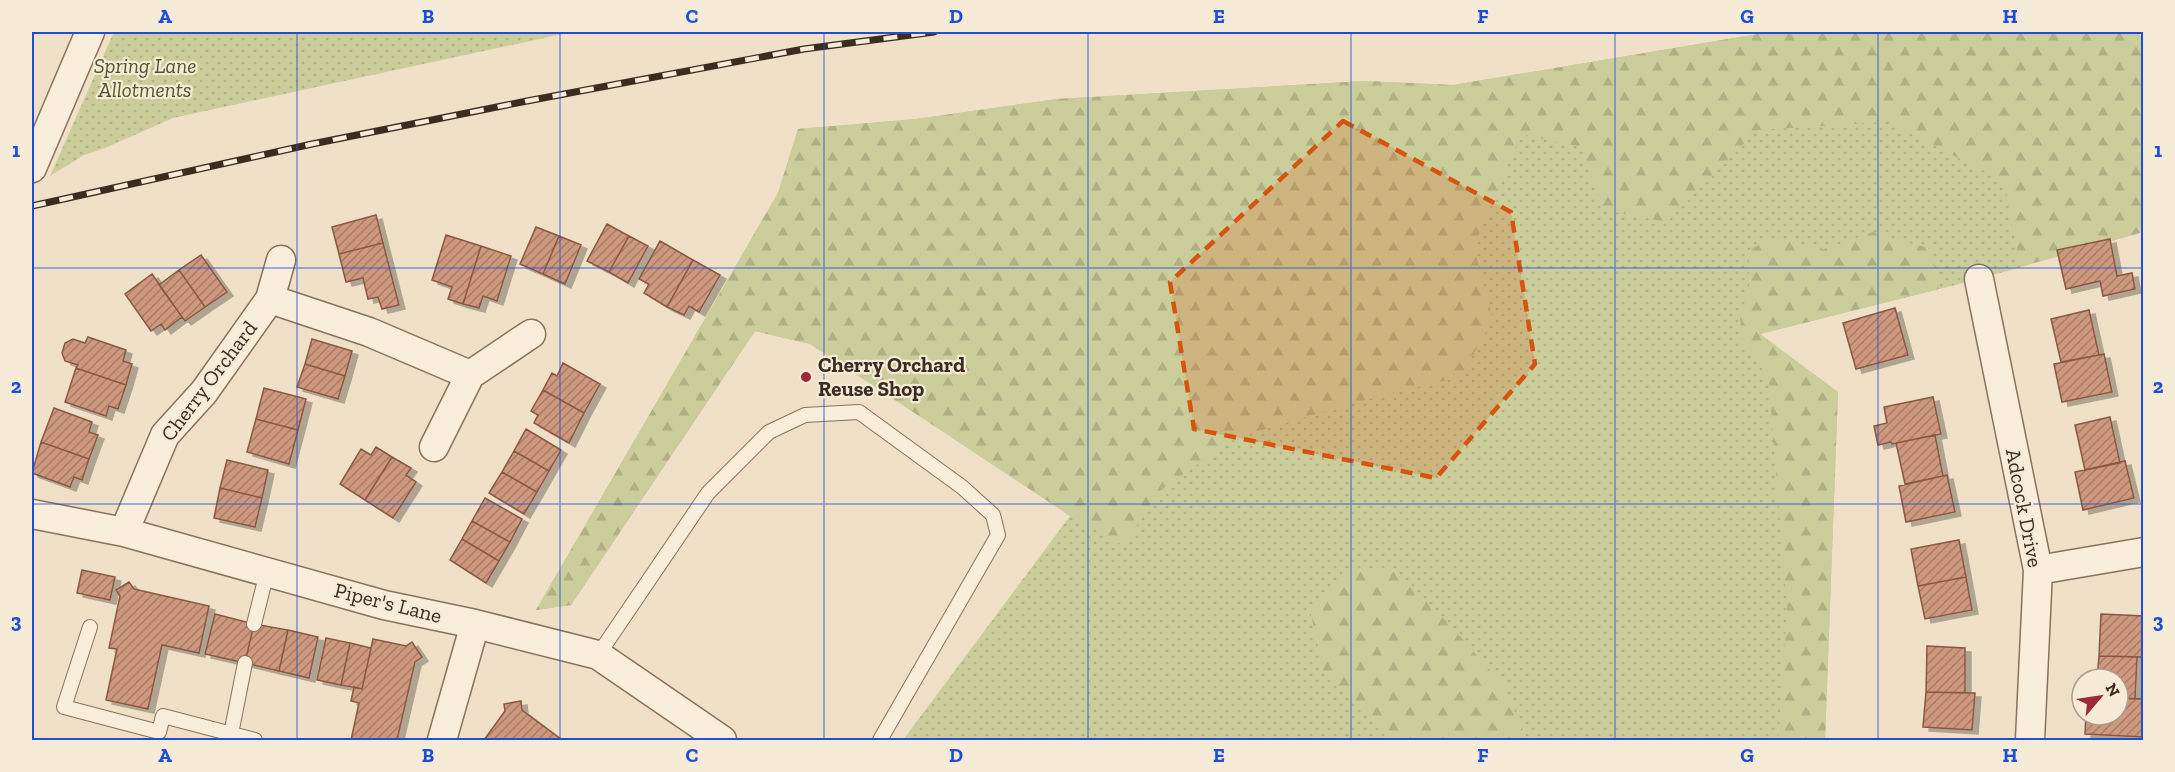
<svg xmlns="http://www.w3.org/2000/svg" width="2175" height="772" font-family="'Zilla Slab',serif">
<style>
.green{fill:url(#green-dots)}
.forest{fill:url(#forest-firs)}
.building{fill:url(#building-hatch);stroke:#8a5942;stroke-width:1.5;filter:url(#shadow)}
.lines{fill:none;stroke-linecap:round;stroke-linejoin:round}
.service-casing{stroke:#8b715c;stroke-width:16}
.minor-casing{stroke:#8b715c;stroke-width:31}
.service{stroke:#f9eedb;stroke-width:14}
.minor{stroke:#f9eedb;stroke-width:28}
.rail-casing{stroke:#3b2b20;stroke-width:7}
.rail{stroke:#f6ebd7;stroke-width:4.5;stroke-dasharray:14;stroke-linecap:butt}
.marked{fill:#d7540e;fill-opacity:0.2;stroke:#d7540e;stroke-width:4.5;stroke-dasharray:12 8;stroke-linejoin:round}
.grid{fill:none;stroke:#1d4ed8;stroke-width:1.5;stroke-opacity:0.55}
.poi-dot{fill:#9a2c35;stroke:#f6ebd7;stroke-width:2}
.labels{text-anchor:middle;stroke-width:4.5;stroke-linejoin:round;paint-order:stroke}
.park-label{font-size:21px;font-style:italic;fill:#4f5726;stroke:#f6ebd7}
.poi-label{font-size:21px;font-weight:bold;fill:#3b2b20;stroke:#f6ebd7;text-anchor:start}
.street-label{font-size:21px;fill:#3b2b20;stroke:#f6ebd7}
.neatline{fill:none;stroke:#1d4ed8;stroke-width:2}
.grid-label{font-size:20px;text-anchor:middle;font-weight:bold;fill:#1d4ed8}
</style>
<defs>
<pattern id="green-dots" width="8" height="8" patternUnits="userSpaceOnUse" patternTransform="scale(1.5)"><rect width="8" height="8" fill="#cbcd9b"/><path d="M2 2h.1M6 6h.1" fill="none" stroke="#afb085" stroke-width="1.8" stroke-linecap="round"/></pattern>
<pattern id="forest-firs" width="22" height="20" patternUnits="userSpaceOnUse" patternTransform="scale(1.5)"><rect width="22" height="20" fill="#cbcd9b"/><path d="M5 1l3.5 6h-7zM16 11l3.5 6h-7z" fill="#afb085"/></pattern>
<pattern id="building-hatch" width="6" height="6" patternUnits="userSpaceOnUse" patternTransform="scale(1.5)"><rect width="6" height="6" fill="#cd987d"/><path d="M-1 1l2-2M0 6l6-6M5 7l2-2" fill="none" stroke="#a87c66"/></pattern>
<filter id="shadow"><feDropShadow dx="6" dy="4" stdDeviation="0" flood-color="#0004"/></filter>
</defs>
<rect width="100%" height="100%" fill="#efe0c7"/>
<path class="green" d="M114,32H572L173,118L105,148L84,155L50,176Z
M1770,32H2139L2144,47L2143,232L1979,279L1760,334L1838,392L1825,740H903L1070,516L836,350L755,331L571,605L536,610L778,193L798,129L916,119L1057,99L1364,81L1453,85Z"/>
<path class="forest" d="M1770,32H2139L2144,47L2143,232L2020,267L2004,181L1887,122L1757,130L1667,222L1603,210L1582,147L1521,134L1474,247L1493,320L1460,377L1345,405L1236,438L1158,492L1124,546L1070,516L810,344L755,331L571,605L536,610L778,193L798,129L916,119L1057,99L1364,81L1453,85Z
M1873,232L1931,249L1939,289L1760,334L1838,392L1825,740H1778L1787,607L1769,386L1757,358L1743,347L1740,318L1749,289V250L1777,236L1819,251Z
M1394,568L1449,624L1506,688L1526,740H1394L1323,672L1311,614L1345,569Z"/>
<path class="building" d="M376,215L383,243L339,254L332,227Z
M607,224L629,236L609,272L587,261Z
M536,227L559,236L543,274L520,264Z
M446,235L481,246L463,304L448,299L452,287L432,280Z
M559,236L581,245L565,284L543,274Z
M629,236L648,246L628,283L609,272Z
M2110,239L2117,276L2132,273L2135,289L2103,296L2100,281L2066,289L2057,250Z
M660,241L693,260L667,307L644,293L649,284L639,279Z
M383,243L399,305L382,309L378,297L368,299L363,278L346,282L339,254Z
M481,246L511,256L497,301L483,296L479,308L463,304Z
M201,255L227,292L205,307L179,270Z
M693,260L720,275L699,312L689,306L684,315L667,307Z
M179,270L205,307L185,321L159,285Z
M152,274L182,317L165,330L161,324L151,331L125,294Z
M1895,308L1908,355L1856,369L1843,323Z
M2089,310L2099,355L2061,362L2051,319Z
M88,337L126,350L123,361L132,364L126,385L76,368L78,365L65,361L62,353L65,343L73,339L85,343Z
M312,339L352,351L345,376L305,364Z
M2104,354L2112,392L2062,402L2054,364Z
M563,363L600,384L584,413L543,390L552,373L557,376Z
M305,364L345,376L338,399L297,387Z
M76,368L126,385L118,409L109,406L106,416L65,402Z
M264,388L306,399L298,430L256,419Z
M543,390L584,413L569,443L534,423L538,415L531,411Z
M1933,397L1941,434L1892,444L1891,442L1878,445L1874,426L1887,423L1884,407Z
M54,408L92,422L89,432L98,435L89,459L41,442Z
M2110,417L2120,463L2085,470L2075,425Z
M256,419L298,430L289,464L247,452Z
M526,429L561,450L549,471L514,451Z
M1935,435L1943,476L1905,484L1896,443Z
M41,442L89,459L82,480L74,477L70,487L32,473Z
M376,447L392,457L365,500L340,484L361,449L371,455Z
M514,451L549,471L537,492L502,472Z
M392,457L411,468L406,475L416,482L393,518L365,500Z
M227,460L268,470L262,498L220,488Z
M2125,461L2134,498L2083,510L2075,472Z
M502,472L537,492L524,514L489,493Z
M1947,475L1955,512L1906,522L1899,486Z
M220,488L262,498L255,527L214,518Z
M485,498L522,519L510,542L472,521Z
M472,521L510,542L499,561L462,539Z
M462,539L499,561L486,583L450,560Z
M1959,540L1966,577L1918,586L1911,549Z
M82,570L115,577L110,600L77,593Z
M1966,577L1972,610L1925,619L1918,586Z
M129,582L134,589L209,606L199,653L162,645L148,709L106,700L117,649L109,648L120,596L116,590Z
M215,614L254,624L245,663L205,654Z
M2101,614L2144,616V657L2099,656Z
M254,624L288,630L279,671L245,663Z
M288,630L318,637L309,678L279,671Z
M326,638L350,643L341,685L317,680Z
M373,639L406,646L412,642L422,657L415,662L397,740H351L359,703L351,701L354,687L362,689Z
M350,643L371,648L362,689L341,685Z
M1927,646L1965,648V693L1926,692Z
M2099,656L2137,657L2135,699L2118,698V679H2097Z
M1926,692L1975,693L1972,730L1923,727Z
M2118,698L2144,699V737L2085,734L2086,715H2118Z
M521,701L522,710L562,740H484L505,711L504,704Z"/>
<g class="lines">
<defs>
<path id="service" d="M254,624L267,572
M90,627L64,707L159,732L163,716L255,740
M598,655L708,493L769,432L805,415L859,412L962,487L993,515L998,535L880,740
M231,734L245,663"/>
<path id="minor" d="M32,168L90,32
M1979,279L2038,570L2030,740
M270,299L281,260
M434,447L470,375
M32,514L124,532L384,605L475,624L598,655L722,740
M124,532L165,435L204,392L270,299L369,332L470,375L531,334
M2038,570L2144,552
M442,740L475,624"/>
</defs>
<use href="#service" class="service-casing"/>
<use href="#minor" class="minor-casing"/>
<use href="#service" class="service"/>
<use href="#minor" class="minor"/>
<defs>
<path id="rail" d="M32,206L312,144L527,101L804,49L934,32"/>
</defs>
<use href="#rail" class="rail-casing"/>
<use href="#rail" class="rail"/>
</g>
<path class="marked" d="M1343,121L1511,212L1535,364L1436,478L1194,429L1170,282Z"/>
<path class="grid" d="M297,32V740M560,32V740M824,32V740M1088,32V740M1351,32V740M1615,32V740M1878,32V740M32,268H2144M32,504H2144"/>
<circle class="poi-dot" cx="806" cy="377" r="6"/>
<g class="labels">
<g class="park-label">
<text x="145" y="73">Spring Lane<tspan x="145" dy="24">Allotments</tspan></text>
</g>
<g class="poi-label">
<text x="818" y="372">Cherry Orchard<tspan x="818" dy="24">Reuse Shop</tspan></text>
</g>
<g class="street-label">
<text transform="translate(209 381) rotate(-53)" y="7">Cherry Orchard</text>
<text transform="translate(2024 508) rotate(79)" y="7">Adcock Drive</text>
<text transform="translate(388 603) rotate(14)" y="7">Piper's Lane</text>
</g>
</g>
<rect width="2175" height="772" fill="none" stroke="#f6ebd7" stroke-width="66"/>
<g transform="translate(2100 697) rotate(61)"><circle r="28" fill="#f6ebd7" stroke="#ab9e8e" stroke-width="1.5"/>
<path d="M0-4.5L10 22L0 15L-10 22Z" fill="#9a2c35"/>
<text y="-9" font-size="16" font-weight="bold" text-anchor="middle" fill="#3b2b20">N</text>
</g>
<rect x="33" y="33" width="2109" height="706" class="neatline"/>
<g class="grid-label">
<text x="165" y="23">A</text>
<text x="428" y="23">B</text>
<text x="692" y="23">C</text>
<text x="956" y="23">D</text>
<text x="1219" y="23">E</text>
<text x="1483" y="23">F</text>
<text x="1747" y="23">G</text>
<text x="2010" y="23">H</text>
<text x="16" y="157">1</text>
<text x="2158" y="157">1</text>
<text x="16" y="393">2</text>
<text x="2158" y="393">2</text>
<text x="16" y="628">3</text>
<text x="2158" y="628">3</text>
<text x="165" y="762">A</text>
<text x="428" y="762">B</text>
<text x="692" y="762">C</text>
<text x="956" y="762">D</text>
<text x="1219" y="762">E</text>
<text x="1483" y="762">F</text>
<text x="1747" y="762">G</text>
<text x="2010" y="762">H</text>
</g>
</svg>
